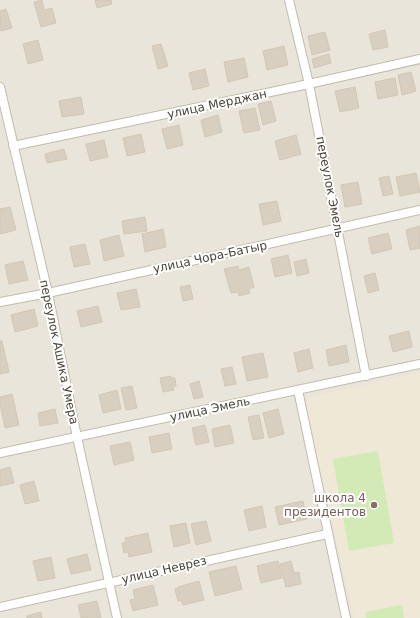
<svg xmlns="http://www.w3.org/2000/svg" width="420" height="618" font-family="'DejaVu Sans',sans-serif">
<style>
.residential{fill:#eae5da}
.education{fill:#efe8d6}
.green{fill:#d2eab5}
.building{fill:#d8cfc1;stroke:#d3c7b4}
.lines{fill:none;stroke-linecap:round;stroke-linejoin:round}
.minor-casing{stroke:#c2bbae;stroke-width:10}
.minor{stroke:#fff;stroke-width:8}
.education-dot{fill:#8d6e63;stroke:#fff;stroke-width:1.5}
.labels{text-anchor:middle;stroke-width:4;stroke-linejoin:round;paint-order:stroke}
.street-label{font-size:12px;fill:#4b4439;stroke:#fff}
.education-label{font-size:12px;fill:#785e54;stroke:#fff;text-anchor:end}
</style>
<rect width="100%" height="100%" fill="#f6f3ec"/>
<path class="residential" d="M0,0H420V618H0Z"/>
<path class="education" d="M420,372V618H354L305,404L308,398Z"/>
<path class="green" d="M378,451L394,543L349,551L333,459Z
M402,605L404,618H366L365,612Z"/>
<path class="building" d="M42,0L44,10L52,8L56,23L41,27L34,2Z
M95,0H111L112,4L97,8Z
M6,9L12,28L1,31L0,11Z
M385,30L388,47L373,50L369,34Z
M325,32L330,50L312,55L308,36Z
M38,40L43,60L28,64L23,44Z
M161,44L168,66L158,69L152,46Z
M284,46L288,65L267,70L263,51Z
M329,54L331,63L314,68L312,59Z
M244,58L248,77L228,82L224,62Z
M205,69L209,86L193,90L189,73Z
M411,72L416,91L402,95L398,75Z
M395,78L398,95L378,99L375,82Z
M355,87L359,108L340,112L335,91Z
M81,97L84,114L62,117L59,101Z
M271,101L276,121L263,125L258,104Z
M255,108L260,130L244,133L239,111Z
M218,115L222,132L205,137L201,120Z
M179,125L183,145L167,149L162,129Z
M141,134L145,152L127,156L123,138Z
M296,135L301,154L280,160L275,141Z
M104,140L108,157L90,161L86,144Z
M64,149L67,159L47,163L45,154Z
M416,173L420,192L400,196L396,177Z
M389,176L393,194L383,196L379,178Z
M358,182L362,204L345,207L341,185Z
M277,201L281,221L263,225L259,204Z
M10,207L16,230L0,234V209Z
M145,217L147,231L124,234L122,221Z
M420,226V248L410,250L406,230Z
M163,229L166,247L145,252L142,234Z
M388,233L392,249L372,254L368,238Z
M119,235L124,256L104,261L100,240Z
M85,244L90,264L74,267L70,247Z
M288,255L292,273L275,277L271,259Z
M306,259L309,273L297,276L294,262Z
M23,261L28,280L9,284L5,265Z
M238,266L239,270L249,267L254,287L249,289L250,293L239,296L238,292L231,293L224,269Z
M375,273L379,290L368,293L364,276Z
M190,285L193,299L183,301L180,287Z
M136,289L140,307L121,310L117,293Z
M98,306L102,322L81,327L77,311Z
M34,309L38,326L15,332L11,315Z
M409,331L412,347L393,352L389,336Z
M0,341H2L9,372L0,374Z
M346,345L349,362L329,366L326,350Z
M309,349L313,368L298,372L294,353Z
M263,353L268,377L247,381L242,357Z
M232,367L236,384L225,386L221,369Z
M171,376V378H175L176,386L173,387L174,390L163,392L160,378Z
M199,381L203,397L194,399L190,384Z
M132,386L137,408L126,410L121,388Z
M117,390L121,409L103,413L99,395Z
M12,394L19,425L5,428L0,404V397Z
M55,409L58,423L40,426L38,413Z
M278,409L284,434L269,438L263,413Z
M259,415L264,438L253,440L248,417Z
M205,425L209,442L196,445L192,428Z
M230,425L234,443L215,447L212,429Z
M169,433L172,449L152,453L149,437Z
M130,442L134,460L114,465L110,446Z
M10,467L14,483L0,486V470Z
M34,481L39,501L25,504L20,485Z
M303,501L307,519L279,525L275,507Z
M262,506L266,527L249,531L244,510Z
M206,521L211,541L196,545L191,524Z
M186,523L190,543L174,547L170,526Z
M148,533L152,552L129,557L128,552L124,553L122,543L126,542L125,538Z
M87,554L91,570L71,574L67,559Z
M51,557L55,578L38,581L33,561Z
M278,561L282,578L261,583L257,566Z
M291,561L294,573L299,572L301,584L286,587L280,564Z
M236,566L242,589L215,596L209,572Z
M199,581L204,600L183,605L181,600L178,601L175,589L178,588V587Z
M153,585L158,605L133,611L130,600L135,599L133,590Z
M97,601L101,618H81L78,605Z
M41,612L42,618H27V616Z"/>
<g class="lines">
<defs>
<path id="minor" d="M289,0L309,84L366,376
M0,87L48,293L77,437L117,618
M13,146L309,84L420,59
M0,302L48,293L420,210
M298,390L346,618
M0,453L420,364
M0,607L327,534"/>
</defs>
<use href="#minor" class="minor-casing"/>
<use href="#minor" class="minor"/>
</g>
<circle class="education-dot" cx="374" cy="505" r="4"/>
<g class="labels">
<g class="street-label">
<text transform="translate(217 104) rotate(-12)" y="4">улица Мерджан</text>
<text transform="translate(330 187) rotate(79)" y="4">переулок Эмель</text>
<text transform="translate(210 257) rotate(-12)" y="4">улица Чора-Батыр</text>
<text transform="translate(59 352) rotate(78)" y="4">переулок Ашика Умера</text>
<text transform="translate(210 409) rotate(-12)" y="4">улица Эмель</text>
<text transform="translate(164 570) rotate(-13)" y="4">улица Неврез</text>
</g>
<g class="education-label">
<text x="366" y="502">школа 4<tspan x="366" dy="14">президентов</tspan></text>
</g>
</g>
</svg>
